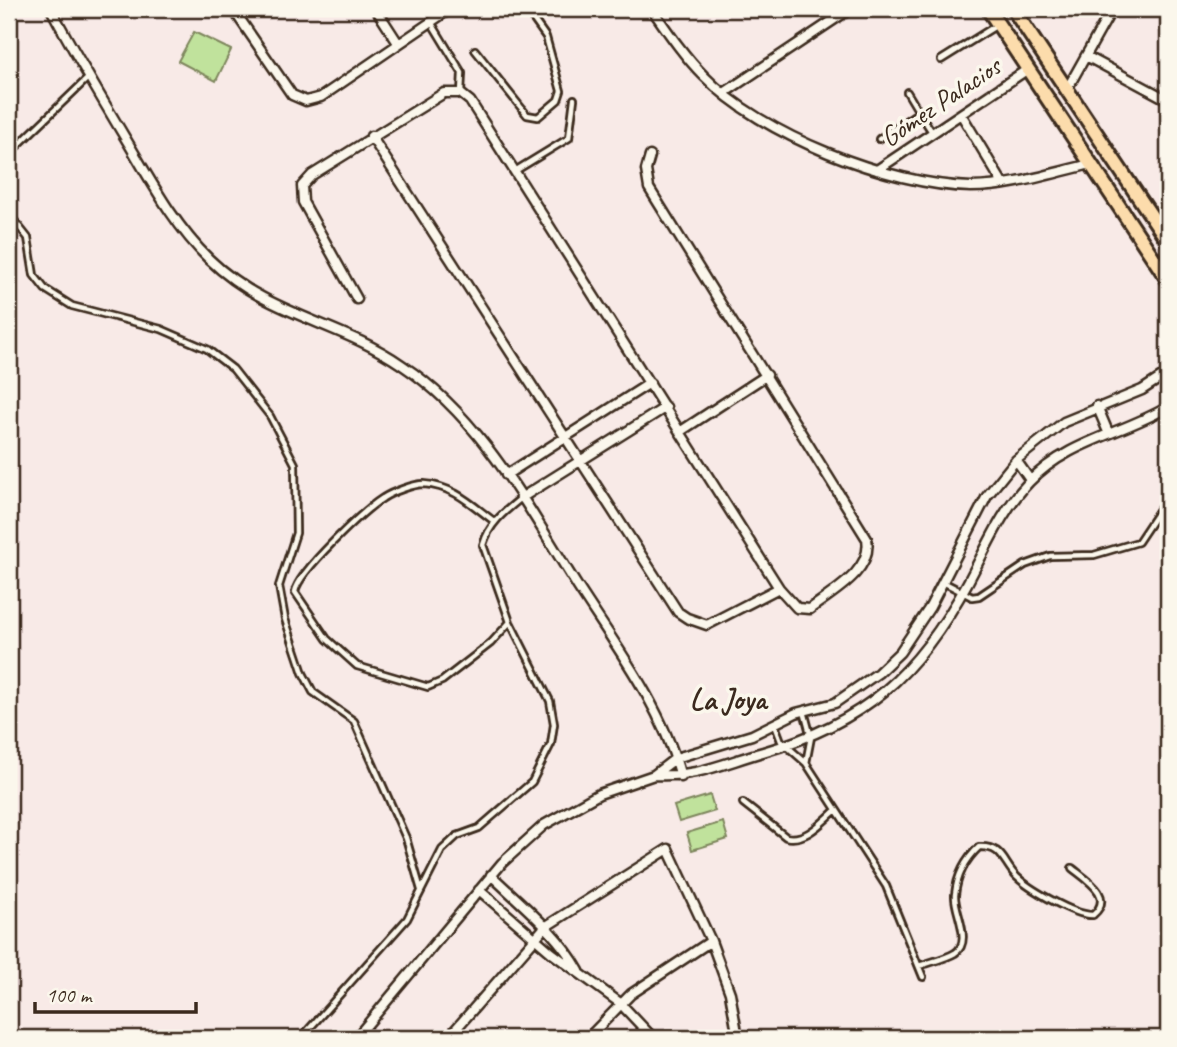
<svg xmlns="http://www.w3.org/2000/svg" width="1177" height="1047" font-family="Caveat,sans-serif">
<style>
.green{fill:#c0e29c;stroke:#7e865d;stroke-width:2}
.lines{fill:none;stroke-linecap:round;stroke-linejoin:round}
.lane-casing{stroke:#3b2a1e;stroke-width:10}
.street-casing{stroke:#3b2a1e;stroke-width:13}
.primary-casing{stroke:#3b2a1e;stroke-width:18}
.lane{stroke:#fbf7ec;stroke-width:4.5}
.street{stroke:#fbf7ec;stroke-width:8}
.primary{stroke:#fcdcac;stroke-width:12}
.labels{text-anchor:middle;stroke-width:7;stroke-linejoin:round;paint-order:stroke}
.street-label{font-size:28px;fill:#3b2a1e;stroke:#fbf7ec}
.neighbourhood-label{font-size:30px;font-weight:bold;fill:#3b2a1e;stroke:#fbf7ec}
</style>
<rect width="100%" height="100%" fill="#f8eae7"/>
<filter id="ink" filterUnits="userSpaceOnUse"><feTurbulence type="fractalNoise" baseFrequency=".0143" numOctaves="2"/><feDisplacementMap in="SourceGraphic" scale="14" xChannelSelector="R" yChannelSelector="G"/><feConvolveMatrix kernelMatrix="1 2 1 2 8 2 1 2 1" color-interpolation-filters="sRGB"/></filter>
<g filter="url(#ink)">
<path class="green" d="M194,32L231,50L216,81L178,61Z
M710,795L715,811L679,822L674,806Z
M723,822L728,839L692,850L687,833Z"/>
<g class="lines">
<defs>
<path id="lane" d="M431,22L462,73L461,93
M475,50L527,115L538,117L558,100L561,91L546,37L526,9
M941,60L997,25
M907,92L919,112
M879,139L919,112L932,132
M9,154L88,78
M515,171L569,138L574,99
M9,214L28,238L34,275L45,289L72,306L161,329L207,349L233,369L270,416L295,464L296,533L279,586L285,619L303,673L313,692L354,721L406,838L421,890
M495,522C472,505 454,486 424,484C414,484 392,492 383,498C364,510 298,572 295,592L327,639L357,666L428,687L442,681L491,643L510,622
M943,582L972,597L979,596L1025,565L1050,556L1094,555L1138,542L1168,497
M804,711L811,737L806,763
M775,725L781,741L806,763L886,886L923,977
M743,803L786,837C806,842 822,822 836,810
M919,966C930,962 945,959 955,953C973,941 954,912 955,895C957,876 965,860 979,847C1002,846 1002,860 1015,875C1027,888 1075,916 1093,915C1115,896 1087,880 1072,868
M301,1038L407,919L442,850L457,836L479,828L532,782L551,744L554,724L550,701L510,622L483,545C489,524 504,512 520,499"/>
<path id="street" d="M51,9C76,56 103,101 130,146C153,185 176,227 209,259C268,316 338,321 402,365C482,418 528,508 578,587C616,646 663,708 681,777
M233,9L292,95L306,101L321,97L450,9
M376,9L398,43
M652,9C668,32 684,56 704,76C761,135 889,185 971,187C1011,187 1052,173 1091,164
M1086,56L1168,100
M1066,91L1112,9
M724,93L850,9
M961,114L1003,184
M371,136L678,612L687,618L707,625L779,588
M877,170L1028,69
M357,299L303,202L302,186L312,175L444,93H460L470,101L779,588L797,608L810,609C832,592 873,571 867,539L649,188L646,170L650,156
M1097,406L1108,432
M681,431L767,375
M1016,460L1030,480
M506,475L650,383
M521,498L666,407
M654,775C695,778 724,763 763,752C864,723 918,675 968,582C987,547 1002,510 1029,482C1068,441 1122,434 1168,407
M491,875C522,905 558,933 579,971
M479,890L552,953L620,1003L653,1038
M356,1038L502,863L544,825L599,794L654,775L676,758L752,735L796,713L835,703L878,673L900,652L930,607L987,496L1016,460L1064,422L1142,390L1168,373
M448,1038L545,927L668,849L711,941L730,993L738,1038
M588,1038L631,994L711,941"/>
<path id="primary" d="M988,9L1168,280
M1013,9L1168,241"/>
</defs>
<use href="#lane" class="lane-casing"/>
<use href="#street" class="street-casing"/>
<use href="#primary" class="primary-casing"/>
<use href="#lane" class="lane"/>
<use href="#street" class="street"/>
<use href="#primary" class="primary"/>
</g>
</g>
<g class="labels">
<g class="street-label">
<text transform="translate(940 101) rotate(-34)" y="10">Gómez Palacios</text>
</g>
<g class="neighbourhood-label">
<text x="728" y="709">La Joya</text>
</g>
</g>
<rect width="1177" height="1047" fill="none" stroke="#fbf7ec" stroke-width="35"/>
<rect x="18" y="18" width="1142" height="1012" fill="none" stroke="#3b2a1e" stroke-width="2.5" filter="url(#ink)"/>
<path d="M35 1002v10h161v-10" fill="none" stroke="#3b2a1e" stroke-width="3.5"/>
<text x="46" y="1002" font-size="21" fill="#3b2a1e" stroke="#fbf7ec" stroke-width="5" paint-order="stroke">100 m</text>
</svg>
